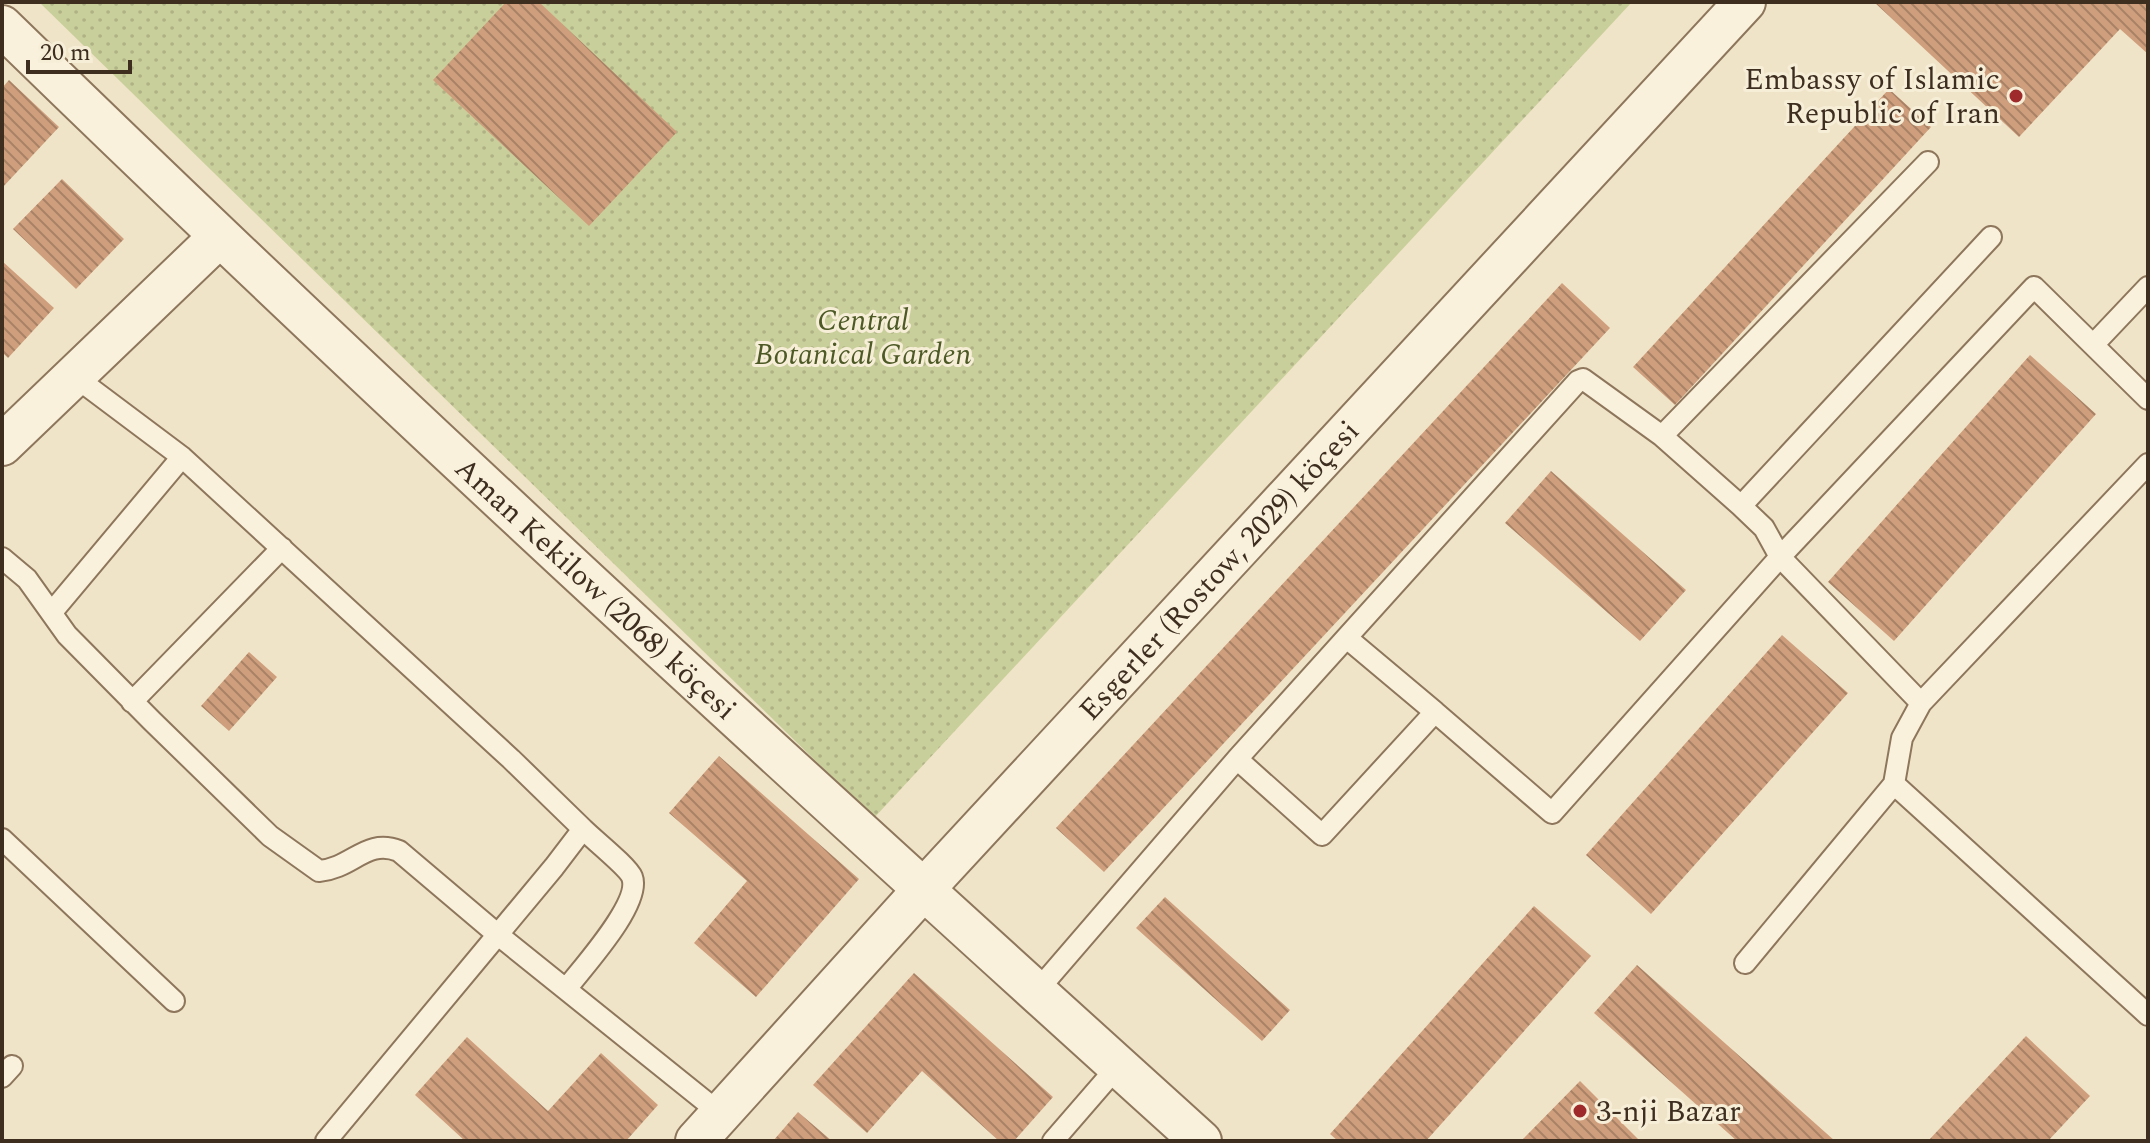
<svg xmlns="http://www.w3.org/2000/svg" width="2150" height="1143" font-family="Spectral,serif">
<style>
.park{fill:url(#park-dots)}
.building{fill:url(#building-back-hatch)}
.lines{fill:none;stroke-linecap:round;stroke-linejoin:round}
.service-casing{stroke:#8d765c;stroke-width:24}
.minor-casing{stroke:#8d765c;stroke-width:44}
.service{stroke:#faf1dc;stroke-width:20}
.minor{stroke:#faf1dc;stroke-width:40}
.poi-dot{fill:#9e2a2b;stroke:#f7eed8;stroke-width:3}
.labels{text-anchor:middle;stroke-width:6;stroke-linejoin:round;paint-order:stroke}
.poi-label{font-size:30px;fill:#3d2e20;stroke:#f7eed8;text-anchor:end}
.park-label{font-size:30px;font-style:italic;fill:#4d5a26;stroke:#f7eed8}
.street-label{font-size:30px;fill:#3d2e20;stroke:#f7eed8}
</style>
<defs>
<pattern id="park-dots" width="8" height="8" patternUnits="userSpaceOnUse" patternTransform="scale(2)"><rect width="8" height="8" fill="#c9cf9b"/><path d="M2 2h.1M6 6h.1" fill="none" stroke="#aeb285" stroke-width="1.8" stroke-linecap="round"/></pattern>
<pattern id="building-back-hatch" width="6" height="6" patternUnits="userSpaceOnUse" patternTransform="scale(2)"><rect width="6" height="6" fill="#cf9f7d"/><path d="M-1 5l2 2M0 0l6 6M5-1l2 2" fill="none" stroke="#a98266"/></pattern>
</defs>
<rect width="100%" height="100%" fill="#f0e4c8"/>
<path class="park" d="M39,2H1632L874,818Z"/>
<path class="building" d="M506,2H539L677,132L589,226L433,80Z
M1874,2H2148V54L2120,29L2019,137Z
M9,80L59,127L2,188V88Z
M1889,89L1931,127L1675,405L1633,367Z
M62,179L124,239L76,289L13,229Z
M2,261L54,308L8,358L2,352Z
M1562,283L1610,328L1104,872L1056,828Z
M2030,355L2096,414L1894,641L1828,582Z
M1551,471L1686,590L1640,641L1505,523Z
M1782,635L1848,693L1651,914L1586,855Z
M249,652L277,677L229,731L201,706Z
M719,756L859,879L756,997L694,943L747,881L669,813Z
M1165,897L1290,1010L1262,1041L1136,928Z
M1534,906L1591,956L1426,1141H1338L1330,1134Z
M1637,965L1835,1141H1737L1594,1013Z
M914,973L1053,1097L1014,1141H999L922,1071L867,1133L813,1085Z
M2026,1036L2090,1096L2048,1141H1928Z
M467,1037L548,1111L601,1053L658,1105L626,1141H465L415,1095Z
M1580,1081L1640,1141H1521Z
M798,1112L832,1141H773Z"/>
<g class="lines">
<defs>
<path id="service" d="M2093,345L2148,399
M74,376L182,457L511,759L583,829L554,867L326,1141
M1662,436L1928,162
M1741,506L1991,237
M2,558L27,579L67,635L152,721L270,836L319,871C353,868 366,838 399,851L497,934L721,1114
M52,612L182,457
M1348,639L1435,712
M132,702L282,548
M1921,703L2148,464
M1237,759L1322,835L1435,712L1552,813L1780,557L2034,287L2093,345L2148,287
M2,839L174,1001
M1745,963L1894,784
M567,988C583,967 642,903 632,877C628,867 593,839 583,829
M1037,991L1237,759L1578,381L1583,379L1662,436L1741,506L1764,528L1780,557L1921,703L1902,738L1894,784L2148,1015
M2,1077L12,1066
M1053,1141L1118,1066"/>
<g id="minor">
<path id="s1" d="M2,26C393,407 796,775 1201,1141"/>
<path d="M2,445L219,237"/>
<path id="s2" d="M696,1141L923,890L1745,2"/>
</g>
</defs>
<use href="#service" class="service-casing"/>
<use href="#minor" class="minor-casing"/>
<use href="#service" class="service"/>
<use href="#minor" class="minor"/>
</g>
<g class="poi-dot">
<circle cx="2016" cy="96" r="8"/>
<circle cx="1580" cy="1111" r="8"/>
</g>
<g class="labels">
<g class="poi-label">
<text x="2000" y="89">Embassy of Islamic<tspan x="2000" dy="34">Republic of Iran</tspan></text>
<text x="1596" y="1121" text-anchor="start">3-nji Bazar</text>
</g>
<g class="park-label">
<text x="863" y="330">Central<tspan x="863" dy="34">Botanical Garden</tspan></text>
</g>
<g class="street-label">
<text dy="10" stroke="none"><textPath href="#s2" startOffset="774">Esgerler (Rostow, 2029) köçesi</textPath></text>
<text dy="10" stroke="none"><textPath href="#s1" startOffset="818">Aman Kekilow (2068) köçesi</textPath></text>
</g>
</g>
<rect width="2150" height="1143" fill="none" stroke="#3d2e20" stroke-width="8"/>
<path d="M28 60v12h102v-12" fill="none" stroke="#3d2e20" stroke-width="4"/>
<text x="40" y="60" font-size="24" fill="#3d2e20" stroke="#f7eed8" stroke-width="6" paint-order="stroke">20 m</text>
</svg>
